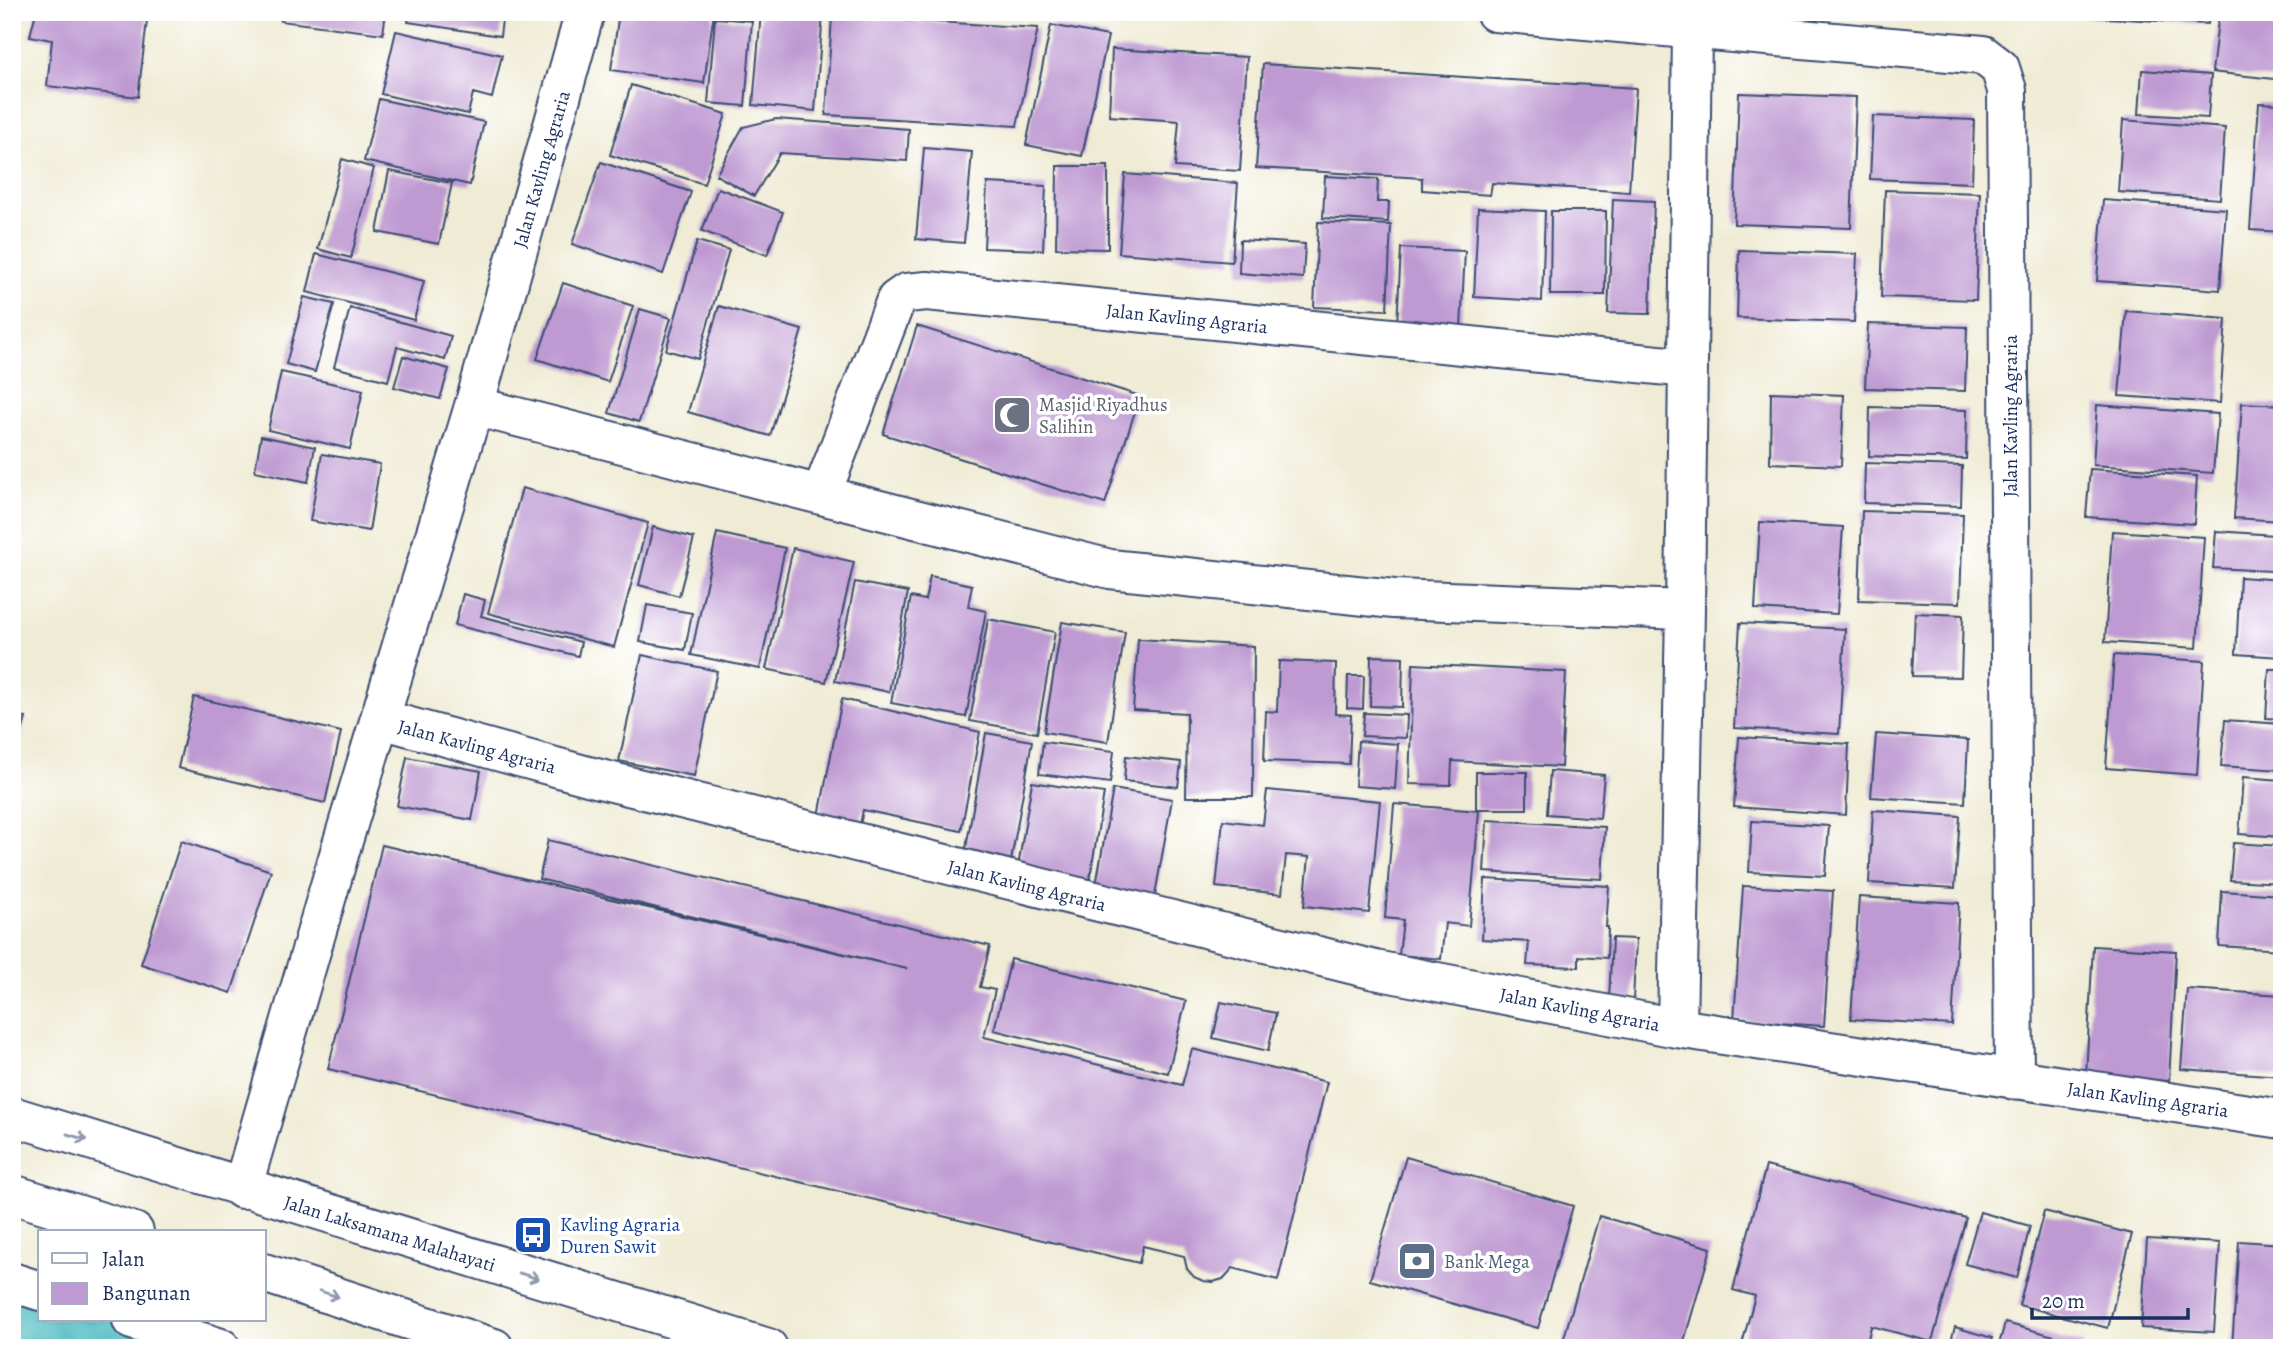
<svg xmlns="http://www.w3.org/2000/svg" width="2294" height="1360" font-family="Alegreya,serif">
<style>
.water{fill:#4ab9bf;stroke:#32748e;stroke-width:2}
.building{fill:#be99d2}
.lines{fill:none;stroke-linecap:round;stroke-linejoin:round}
.minor-casing{stroke:#3b4b70;stroke-width:42}
.major-casing{stroke:#3b4b70;stroke-width:42}
.highway-casing{stroke:#3b4b70;stroke-width:42}
.minor{stroke:#fff;stroke-width:38}
.major{stroke:#fff;stroke-width:38}
.highway{stroke:#fff;stroke-width:38}
.oneway{stroke:#8d97ae}
.labels{text-anchor:middle;stroke-width:7;stroke-linejoin:round;paint-order:stroke}
.street-label{font-size:19px;fill:#1b2f5e;stroke:#fff}
.worship-label{font-size:19px;fill:#5b616d;stroke:#fff;text-anchor:start}
.transit-label{font-size:19px;fill:#164399;stroke:#fff;text-anchor:start}
.service-label{font-size:19px;fill:#4e5e75;stroke:#fff;text-anchor:start}
</style>
<rect width="100%" height="100%" fill="#fff"/>
<filter id="ink" filterUnits="userSpaceOnUse"><feTurbulence type="fractalNoise" baseFrequency=".0143" numOctaves="2"/><feDisplacementMap in="SourceGraphic" scale="14" xChannelSelector="R" yChannelSelector="G"/><feConvolveMatrix kernelMatrix="1 2 1 2 8 2 1 2 1" color-interpolation-filters="sRGB"/></filter>
<filter id="wash" filterUnits="userSpaceOnUse"><feTurbulence type="fractalNoise" baseFrequency=".00686" numOctaves="4" result="noise"/><feDisplacementMap in="SourceGraphic" scale="28" xChannelSelector="R" yChannelSelector="G"/><feGaussianBlur stdDeviation="1.57" result="paint"/><feColorMatrix in="noise" values="0 0 0 0 0 0 0 0 0 0 0 0 0 0 0 0 0 1.4 0 .05"/><feComposite in="paint" operator="in"/></filter>
<g filter="url(#wash)">
<rect width="100%" height="100%" fill="#efebd4"/>
<path class="water" d="M12,1282L40,1291V1320H132L221,1348H12Z"/>
<g id="blocks">
<path class="building" d="M36,12H148L138,97L47,86L52,40L30,36Z
M210,12H261V19L210,14Z
M282,12H386L383,34L280,21Z
M410,12H503L500,36L408,22Z
M619,12H714L704,83L611,70Z
M761,12L823,14L815,111L753,105Z
M2092,12H2209L2208,24L2091,17Z
M2219,12H2282V80L2212,72Z
M832,16L1038,28L1017,126L826,115Z
M715,18L752,21L745,106L708,103Z
M1051,25L1108,36L1082,156L1026,145Z
M396,31L502,55L492,98L473,93L468,114L381,94Z
M1112,49L1247,57L1240,171L1175,167L1179,121L1109,116Z
M1263,64L1636,88L1629,192L1492,183L1490,195L1422,190V178L1256,168Z
M2142,70L2211,75L2208,118L2139,114Z
M631,85L726,114L704,184L610,155Z
M1739,93L1856,97L1851,228L1734,224Z
M379,99L484,122L470,185L364,161Z
M2259,103L2282,104V232L2250,230Z
M1873,116L1974,120L1972,183L1870,179Z
M776,119L909,129L907,161L780,153L754,196L716,175L743,127Z
M2123,120L2225,128L2220,199L2118,192Z
M924,148L972,152L964,243L916,239Z
M342,159L374,168L351,258L318,249Z
M601,162L691,192L663,274L572,244Z
M1057,166H1108V249L1056,248Z
M389,171L452,183L439,244L377,232Z
M1125,174L1238,183L1232,262L1119,253Z
M1325,176L1378,179L1377,202H1389L1388,222L1323,218Z
M987,183L1046,186L1043,250L984,248Z
M718,188L783,212L767,255L702,231Z
M1885,190L1980,193L1976,300L1881,297Z
M1613,199L1654,201L1650,314L1608,313Z
M2103,200L2226,209L2220,290L2097,281Z
M1478,208L1545,211L1542,301L1474,297Z
M1551,211H1606L1605,295H1550Z
M1318,222L1391,225L1387,310L1314,307Z
M1240,240L1305,244L1303,278L1239,273Z
M697,241L729,250L698,359L666,350Z
M1401,248L1465,251L1461,328L1397,325Z
M1739,250L1857,254L1854,322L1737,318Z
M316,254L424,281L414,320L307,292Z
M563,283L633,306L608,382L537,359Z
M304,297L334,304L315,372L286,364Z
M719,306L802,330L770,436L688,412Z
M350,308L451,336L445,360L397,347L388,381L334,367Z
M640,309L671,318L639,422L609,413Z
M2126,311L2226,319L2220,403L2119,396Z
M1868,324L1967,327L1965,391L1865,388Z
M917,326L1140,396L1105,504L883,434Z
M403,356L449,369L440,399L394,387Z
M281,372L363,390L350,449L268,430Z
M1771,392L1844,395L1841,466L1770,463Z
M2242,403L2282,405V521L2234,518Z
M2097,405L2218,414L2213,473L2093,465Z
M1870,407L1967,410L1966,459L1869,456Z
M261,436L315,447L308,482L255,471Z
M322,454L380,464L369,531L310,521Z
M1865,463L1962,466L1961,506L1864,503Z
M2090,469L2197,476L2194,524L2086,517Z
M522,488L648,523L614,647L488,613Z
M1862,511L1963,514L1960,603L1859,600Z
M1760,522L1843,527L1837,614L1755,609Z
M653,527L694,538L679,596L639,585Z
M2112,531L2204,537L2197,648L2105,642Z
M2216,531L2274,535L2272,571L2213,568Z
M717,533L785,548L760,669L691,655Z
M793,548L854,562L826,682L766,669Z
M930,576L972,585L968,607L986,611L966,717L891,703L911,597L925,600Z
M2240,577L2282,580V657L2236,654Z
M855,582L908,592L889,692L835,681Z
M463,594L485,600L481,616L581,642L578,656L455,625Z
M647,605L692,613L685,650L640,642Z
M1915,613L1963,615L1961,677L1912,676Z
M988,619L1055,632L1037,733L970,721Z
M1062,622L1125,632L1108,742L1044,732Z
M1740,623L1845,629L1839,734L1734,728Z
M1138,639L1254,646L1253,797H1186L1187,713L1133,710Z
M642,655L717,671L694,776L619,761Z
M2114,655L2204,661L2197,775L2106,768Z
M1371,656L1403,657L1402,707L1370,706Z
M1279,661L1336,663L1335,714L1351,715L1349,764L1264,761L1266,711L1277,712Z
M1413,664L1566,672L1561,767L1452,761L1451,785L1409,784Z
M2269,669H2282V719L2266,718Z
M1348,676H1364L1363,709L1347,708Z
M194,697L341,732L325,803L178,768Z
M842,699L980,732L961,831L863,810L858,835L817,826Z
M1364,713L1407,715L1406,738L1362,736Z
M12,714L26,718L13,761H12Z
M2225,720L2282,724V770L2221,766Z
M986,733L1032,741L1010,867L964,860Z
M1876,734L1968,740L1965,803L1871,797Z
M1739,737L1849,744L1846,815L1734,807Z
M1358,741L1398,744L1395,789L1355,786Z
M1043,742L1114,751L1110,783L1039,774Z
M1126,756L1181,762L1178,787L1124,781Z
M407,757L481,771L472,820L397,806Z
M1550,771L1604,775L1600,818L1547,814Z
M1476,772H1527V809H1476Z
M2243,777L2282,780V837L2239,834Z
M1032,782L1104,793L1089,884L1017,873Z
M1113,789L1172,799L1154,901L1095,891Z
M1267,790L1380,801L1369,913L1304,906L1309,857L1286,855L1282,894L1216,887L1223,820L1263,825Z
M1394,804L1479,811L1469,926L1445,923L1441,959L1399,955L1403,920L1385,918Z
M1873,810L1960,816L1955,888L1869,883Z
M1487,820L1605,827L1602,879L1484,872Z
M1752,821L1829,826L1825,876L1749,872Z
M548,840L990,946L980,987L995,990L984,1037L1182,1085L1192,1049L1327,1082L1278,1280L1233,1268L1223,1279L1213,1282L1203,1281L1194,1277L1187,1269L1184,1256L1143,1246L1139,1263L328,1069L382,845L907,969L539,879Z
M181,841L271,871L231,993L141,964Z
M2233,843L2282,846V883L2230,880Z
M1485,879L1609,886L1606,927H1608L1607,958L1579,956V967L1527,965L1529,942L1482,939Z
M1743,886L1833,891L1824,1026L1734,1020Z
M2222,891L2282,895V950L2219,946Z
M1859,897L1959,903L1952,1025L1851,1019Z
M1612,938L1636,939L1633,1001L1609,1000Z
M2093,946L2176,951L2169,1081L2086,1076Z
M1011,959L1186,1001L1168,1073L994,1030Z
M2187,989L2282,995V1076L2181,1069Z
M1221,1002L1276,1013L1268,1051L1213,1038Z
M1406,1157L1573,1206L1538,1328L1370,1280Z
M1766,1166L1966,1218L1932,1342L1871,1326L1866,1348H1741L1755,1296L1733,1290Z
M2044,1211L2132,1234L2108,1328L2019,1305Z
M1980,1212L2030,1226L2017,1278L1965,1264Z
M1599,1216L1711,1248L1682,1348H1561Z
M2147,1239L2220,1243L2214,1332L2141,1328Z
M2239,1241L2282,1244V1348H2232Z
M2005,1323L2084,1344L2082,1348H1998Z
M1955,1327L1992,1338L1989,1348H1949Z"/>
</g>
</g>
<g filter="url(#ink)">
<use href="#blocks" fill-opacity="0" stroke="#3b4b70" stroke-width="2"/>
<g class="lines">
<defs>
<path id="minor" d="M1495,12L1983,55L2000,68L2007,90L2014,1080
M474,406L1110,569L1394,599L1685,610
M821,495L896,300L906,293L927,291L1688,368
M381,719L588,776L1375,970L1677,1028L2282,1119
M1677,1028L1685,610L1692,31
M242,1189L340,851L474,406L585,12"/>
<path id="major" d="M12,1116L768,1348"/>
<path id="highway" d="M12,1194L134,1232
M264,1273L494,1348
M12,1282L40,1291
M132,1320L221,1348"/>
</defs>
<use href="#minor" class="minor-casing"/>
<use href="#major" class="major-casing"/>
<use href="#highway" class="highway-casing"/>
<use href="#minor" class="minor"/>
<use href="#major" class="major"/>
<use href="#highway" class="highway"/>
</g>
<defs><path id="oneway-shaft" d="M-6 0H5M1.5-3L5.5 0L1.5 3" fill="none" stroke-width="1.6" stroke-linecap="round" stroke-linejoin="round" transform="scale(1.75)"/></defs>
<g class="oneway">
<use href="#oneway-shaft" transform="translate(77 1137) rotate(17)"/>
<use href="#oneway-shaft" transform="translate(529 1276) rotate(17)"/>
<use href="#oneway-shaft" transform="translate(329 1294) rotate(18)"/>
</g>
</g>
<defs>
<symbol id="mosque-square" viewBox="-11 -11 22 22"><rect x="-9" y="-9" width="18" height="18" rx="4" fill="#6b7280" stroke="#fff"/><path d="M3.5-4.9A6 6 0 1 0 3.5 4.9A5 5 0 1 1 3.5-4.9Z" fill="#fff"/></symbol>
<symbol id="bus-square" viewBox="-11 -11 22 22"><rect x="-9" y="-9" width="18" height="18" rx="4" fill="#1a4fb4" stroke="#fff"/><path d="M-5-6H5V4H4V6H2V4H-2V6H-4V4H-5ZM-3.5-4V0h7V-4ZM-3.5 1.2v1.5H-2V1.2ZM2 1.2v1.5H3.5V1.2Z" fill="#fff"/></symbol>
<symbol id="bank-square" viewBox="-11 -11 22 22"><rect x="-9" y="-9" width="18" height="18" rx="4" fill="#5c6f8a" stroke="#fff"/><path d="M-6-4H6V4H-6ZM0-2.3a2.3 2.3 0 1 0 0 4.6a2.3 2.3 0 1 0 0-4.6Z" fill="#fff"/></symbol>
</defs>
<g fill-rule="evenodd">
<use href="#mosque-square" x="990" y="393" width="44" height="44"/>
<use href="#bus-square" x="511" y="1213" width="44" height="44"/>
<use href="#bank-square" x="1395" y="1239" width="44" height="44"/>
</g>
<g class="labels">
<g class="street-label">
<text transform="translate(541 169) rotate(-74)" y="7">Jalan Kavling Agraria</text>
<text transform="translate(1187 318) rotate(6)" y="7">Jalan Kavling Agraria</text>
<text transform="translate(2010 416) rotate(-90)" y="7">Jalan Kavling Agraria</text>
<text transform="translate(477 746) rotate(15)" y="7">Jalan Kavling Agraria</text>
<text transform="translate(1027 885) rotate(14)" y="7">Jalan Kavling Agraria</text>
<text transform="translate(1580 1009) rotate(11)" y="7">Jalan Kavling Agraria</text>
<text transform="translate(2148 1099) rotate(8)" y="7">Jalan Kavling Agraria</text>
<text transform="translate(390 1233) rotate(17)" y="7">Jalan Laksamana Malahayati</text>
</g>
<g class="worship-label">
<text x="1039" y="411">Masjid Riyadhus<tspan x="1039" dy="22">Salihin</tspan></text>
</g>
<g class="transit-label">
<text x="560" y="1231">Kavling Agraria<tspan x="560" dy="22">Duren Sawit</tspan></text>
</g>
<g class="service-label">
<text x="1444" y="1268">Bank Mega</text>
</g>
</g>
<rect width="2294" height="1360" fill="none" stroke="#fff" stroke-width="42"/>
<rect x="38" y="1230" width="228" height="91" fill="#ffffff" stroke="#a4acbf" stroke-width="2"/>
<rect x="52" y="1253" width="35" height="10" fill="#ffffff" stroke="#a4acbf" stroke-width="2"/>
<text x="102" y="1266" font-size="21" fill="#1b2f5e">Jalan</text>
<rect x="52" y="1283" width="35" height="21" fill="#be99d2" stroke="#a4acbf" stroke-width="2"/>
<text x="102" y="1300" font-size="21" fill="#1b2f5e">Bangunan</text>
<path d="M2032 1308v10h156v-10" fill="none" stroke="#1b2f5e" stroke-width="3.5"/>
<text x="2042" y="1308" font-size="21" fill="#1b2f5e" stroke="#ffffff" stroke-width="5" paint-order="stroke">20 m</text>
</svg>
